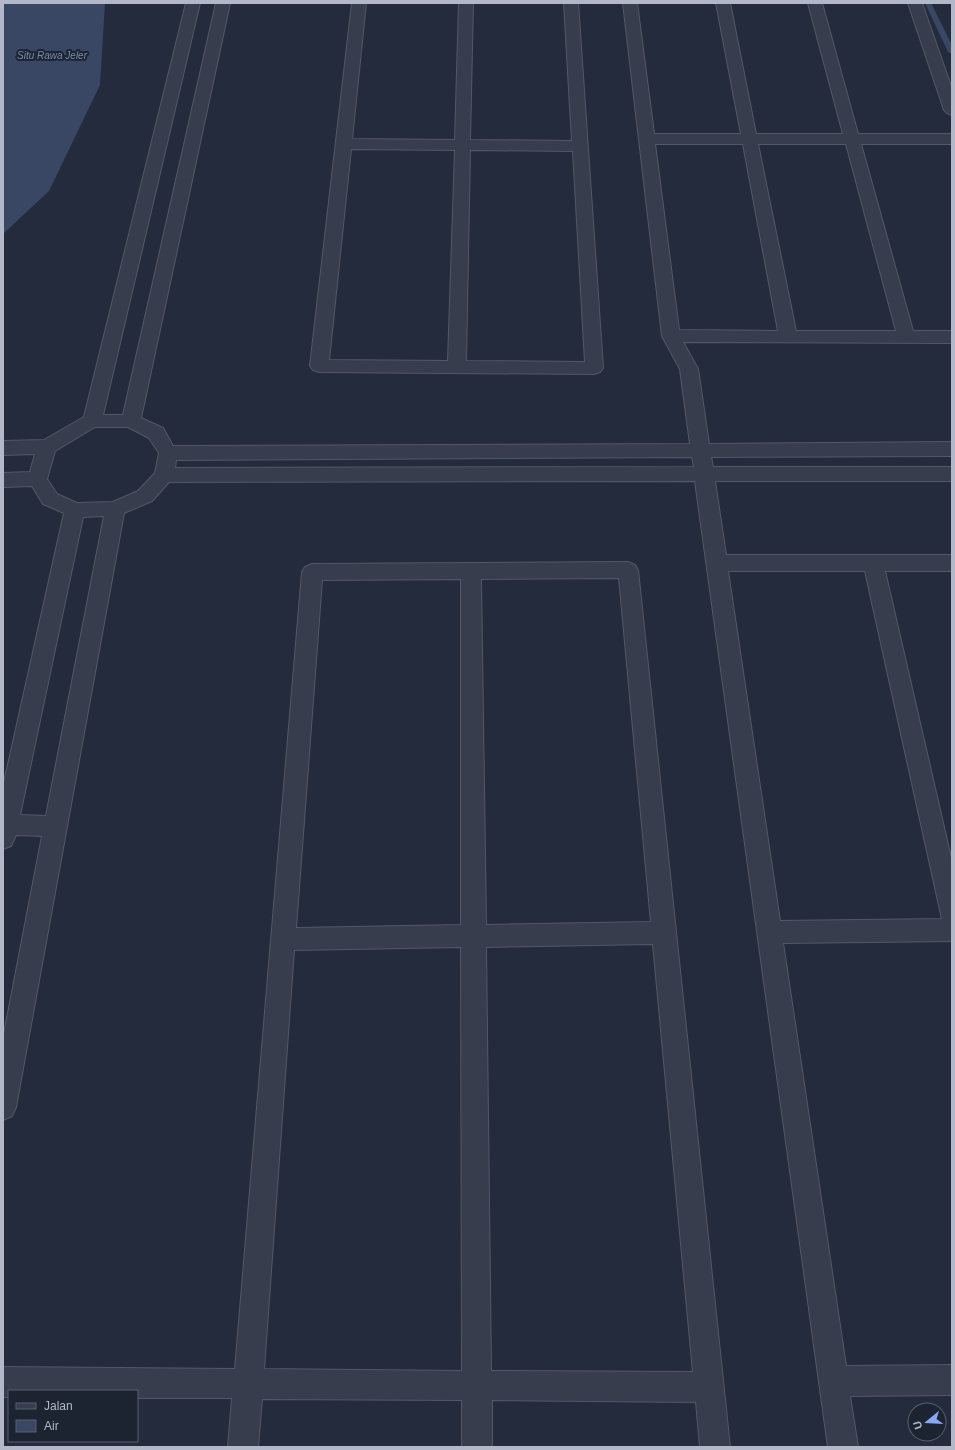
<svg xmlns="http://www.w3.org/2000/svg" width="955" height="1450" font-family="Arial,sans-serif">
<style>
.water{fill:#394765}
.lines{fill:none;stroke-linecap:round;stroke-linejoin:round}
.stream{fill:#394765;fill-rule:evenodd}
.minor-casing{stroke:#525867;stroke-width:2}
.minor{fill:#373d4c;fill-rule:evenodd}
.labels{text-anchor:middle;stroke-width:4;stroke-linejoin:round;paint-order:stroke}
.far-water-label{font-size:10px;font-style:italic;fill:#7b8caf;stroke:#1c2331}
</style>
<rect width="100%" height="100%" fill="#232b3c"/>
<path class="water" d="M3,3H105L100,85L49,191L3,234Z"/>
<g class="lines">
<path class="stream" d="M925,3H931L952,45V54L948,52Z"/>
<defs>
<path id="minor" d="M186,3H200L103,415H123L216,3H230L141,418L163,428L173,446L690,444L680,369L662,336L623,3H637L654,134H741L716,3H730L756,134H843L808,3H822L858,134H952V144H861L913,331H952V343L683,342L698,369L709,444L952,442V456L711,457L713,467H952V481H715L726,555H952V571H885L952,862V941L783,943L846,1366L952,1365V1395L850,1396L858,1447H828L695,481L169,482L152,501L124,513L16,1107L12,1116L3,1120V1039L42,836L16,835L11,846L3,849V787L64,513L43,504L32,486L3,487V473L30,472L35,454L3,455V441L44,440L84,417ZM655,144H743L778,331L679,330ZM758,144H846L896,331H796ZM95,427H128L149,438L159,453L155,473L138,491L113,502L77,503L57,494L47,479L55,451ZM692,457L694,467L175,468L176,460ZM104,516L46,816L20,815L83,517ZM728,571H865L942,919L780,921Z
M352,3H366L352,139L455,140L459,3H473L470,140L572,141L564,3H578L603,368L600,372L594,374L319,372L313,370L310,366ZM351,149L455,150L448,361L329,360ZM470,150L573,151L585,362L466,361Z
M908,3H922L952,89V115L947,113L944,110Z
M628,562L635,565L638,570L730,1447H700L696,1402L492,1400V1447H462V1400L262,1399L258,1447H228L232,1398H137V1391H9V1397H3V1367L235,1369L302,572L305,567L312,564ZM619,578L651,922L486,925L481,579ZM461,579V925L296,928L322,580ZM653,944L693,1372L491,1371L486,947ZM461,947L462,1371L264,1369L294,950Z"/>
</defs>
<use href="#minor" class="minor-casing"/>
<use href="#minor" class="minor"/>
</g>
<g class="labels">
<g class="far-water-label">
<text x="52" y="59">Situ Rawa Jeler</text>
</g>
</g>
<rect width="955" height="1450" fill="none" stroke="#b2b8c7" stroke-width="8"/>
<rect x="8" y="1390" width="130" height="52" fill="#1c2331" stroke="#585f6d"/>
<rect x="16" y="1403" width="20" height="6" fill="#373d4c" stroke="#585f6d"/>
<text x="44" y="1410" font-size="12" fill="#b2b8c7">Jalan</text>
<rect x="16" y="1420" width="20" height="12" fill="#394765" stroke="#585f6d"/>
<text x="44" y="1430" font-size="12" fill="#b2b8c7">Air</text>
<g transform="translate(927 1422) rotate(252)"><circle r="19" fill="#1c2331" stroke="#585f6d"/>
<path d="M0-3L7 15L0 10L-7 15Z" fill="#88a8f7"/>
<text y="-6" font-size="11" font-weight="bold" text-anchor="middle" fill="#b2b8c7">U</text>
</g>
</svg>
